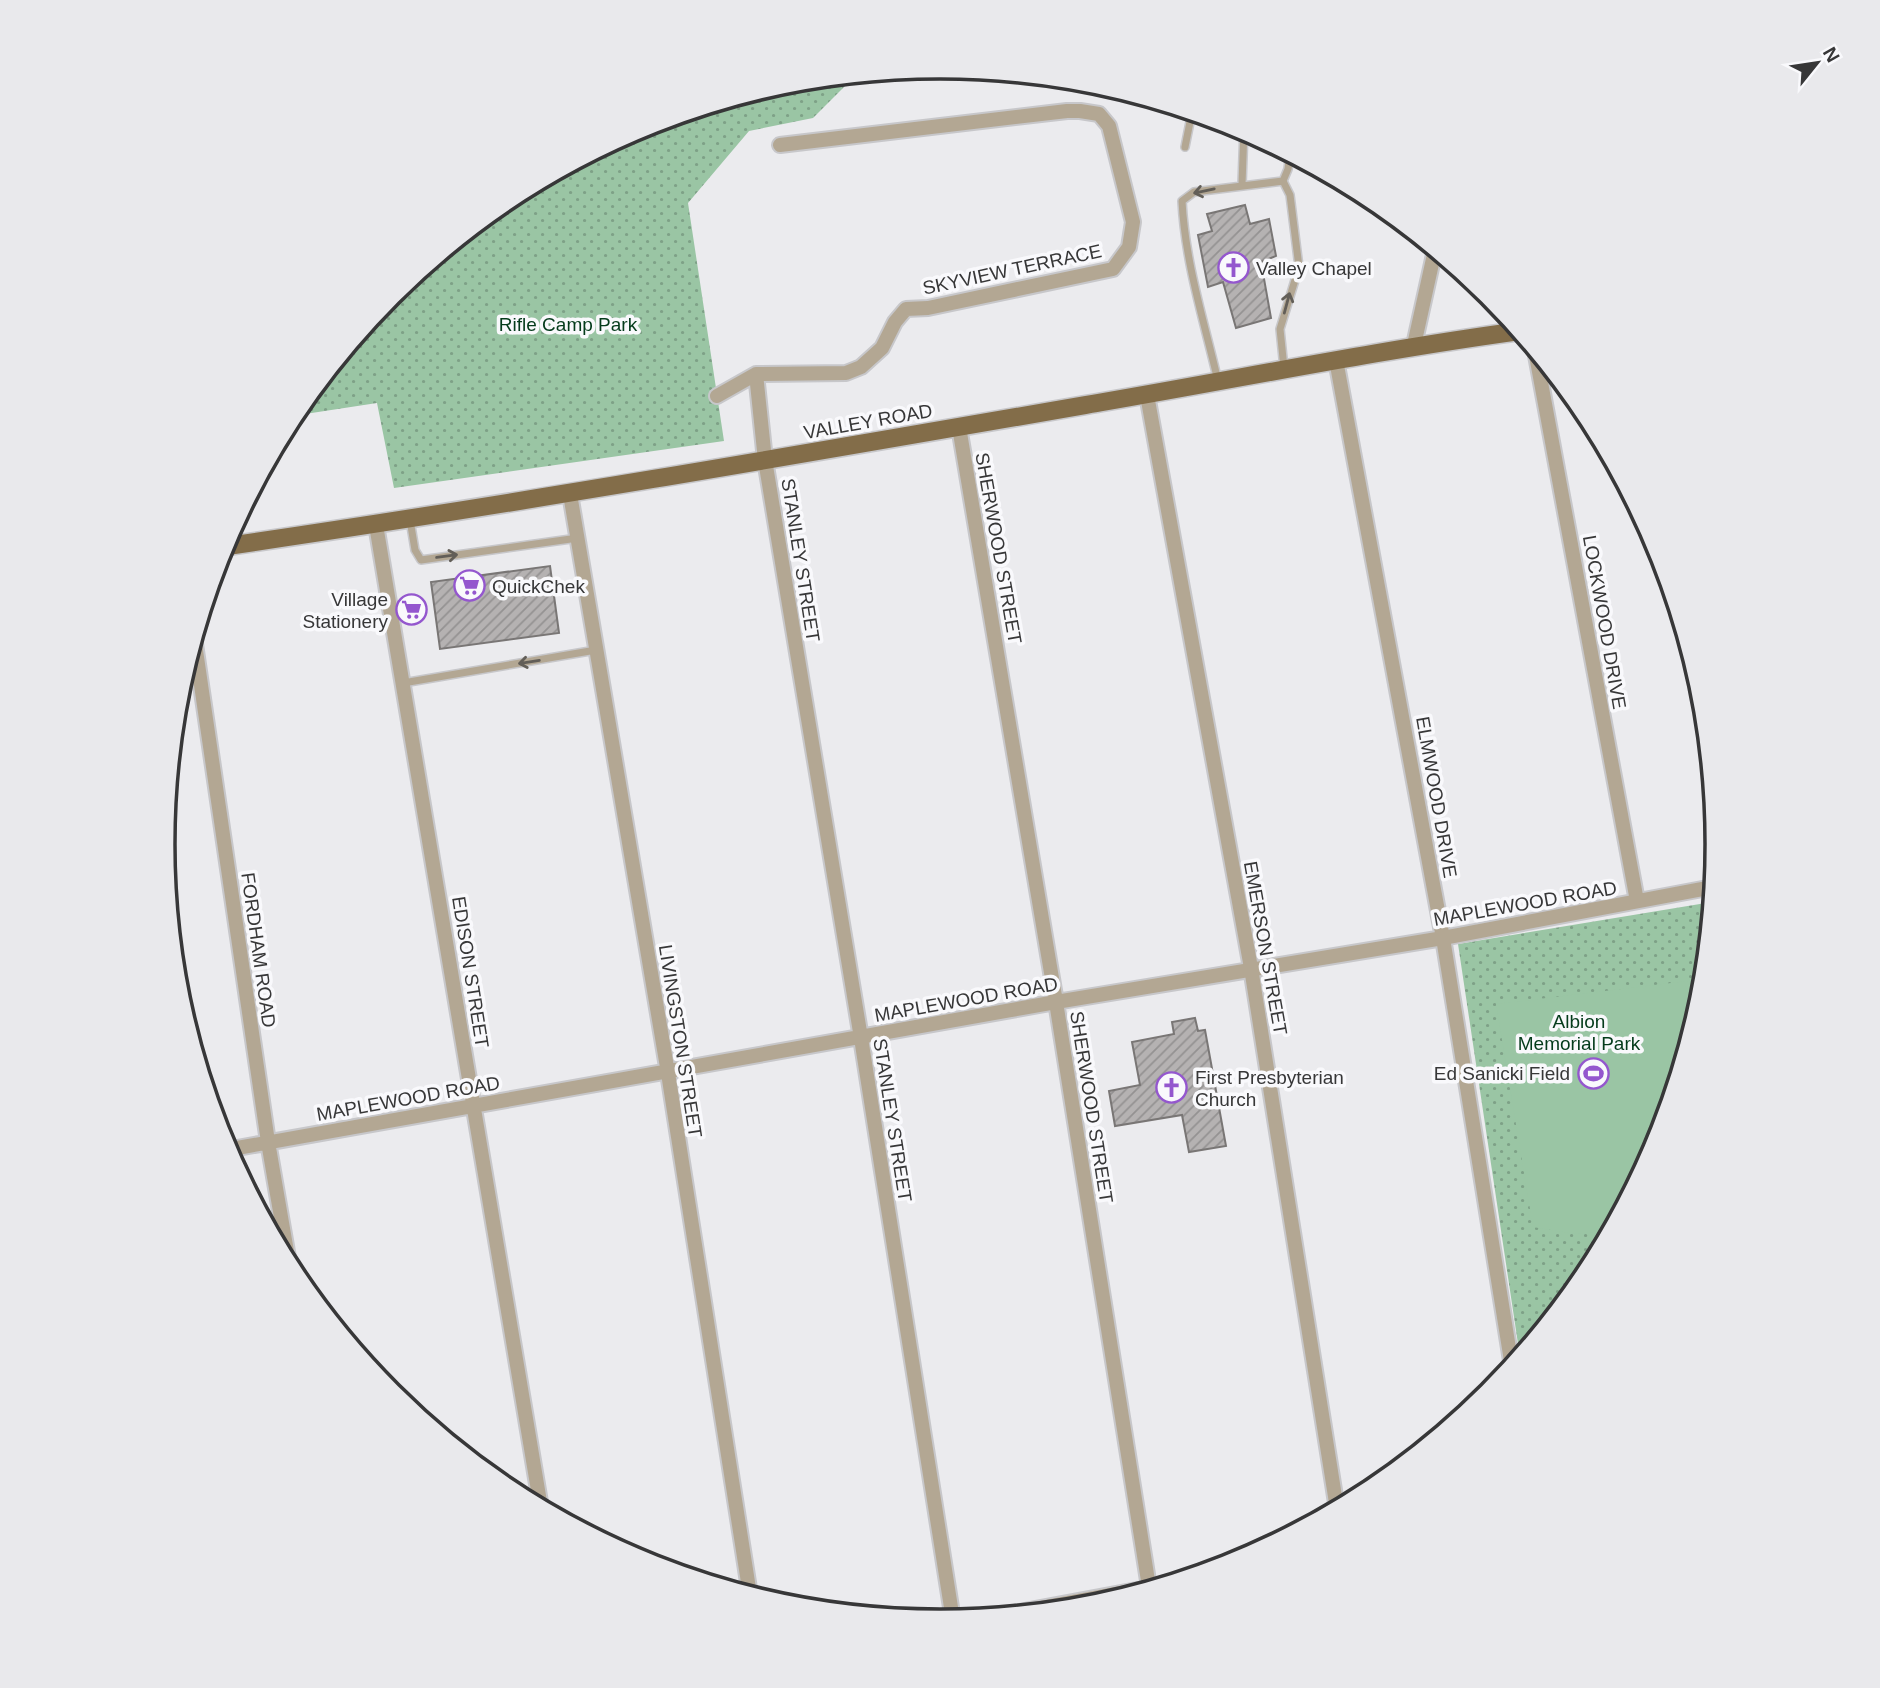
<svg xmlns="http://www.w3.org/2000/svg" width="1880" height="1688" font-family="Helvetica,sans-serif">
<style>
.park{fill:url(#park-dots)}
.pitch{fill:#9ac5a4}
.building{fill:url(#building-hatch);stroke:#797675;stroke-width:2}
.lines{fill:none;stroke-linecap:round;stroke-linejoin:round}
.service-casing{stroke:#c7c7ca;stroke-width:10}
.minor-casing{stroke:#c7c7ca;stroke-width:18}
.primary-casing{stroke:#c7c7ca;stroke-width:21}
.service{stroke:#b3a793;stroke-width:7}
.minor{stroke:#b3a793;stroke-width:14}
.primary{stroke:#836d49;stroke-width:18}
.oneway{stroke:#625e58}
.labels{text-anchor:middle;stroke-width:7;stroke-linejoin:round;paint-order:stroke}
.poi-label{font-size:19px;fill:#373738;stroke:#f9f9fc;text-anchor:start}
.street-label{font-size:19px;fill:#373738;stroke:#f9f9fc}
.park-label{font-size:19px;fill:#043b1b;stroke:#f9f9fc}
.rim{fill:none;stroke:#373738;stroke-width:3.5}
</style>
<defs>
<pattern id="park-dots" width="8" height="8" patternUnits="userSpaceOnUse" patternTransform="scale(1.75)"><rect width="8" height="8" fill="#9ac5a4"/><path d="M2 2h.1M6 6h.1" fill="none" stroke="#7ea187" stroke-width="1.8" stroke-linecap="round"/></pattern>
<pattern id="building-hatch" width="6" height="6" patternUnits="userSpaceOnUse" patternTransform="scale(1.75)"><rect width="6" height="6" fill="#b5b2b2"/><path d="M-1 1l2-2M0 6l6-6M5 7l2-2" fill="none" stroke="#949292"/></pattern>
</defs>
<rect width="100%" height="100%" fill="#ebebee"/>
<path class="park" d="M856,75L813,118L749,131L688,203L724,441L394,488L377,403L292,416L391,294L508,197L643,126L789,81Z
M1712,902L1702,996L1658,1142L1586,1276L1520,1357L1458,944Z"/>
<path class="pitch" d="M1704,979L1702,996L1658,1142L1610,1231L1574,1234L1533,1227L1496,1004Z"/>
<path class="building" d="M1245,205L1250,224L1269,219L1276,256L1261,262L1271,318L1236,328L1223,282L1208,287L1198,235L1212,231L1207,214Z
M550,566L559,633L440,649L431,582Z
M1195,1018L1198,1031L1205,1030L1226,1146L1189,1152L1182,1115L1115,1126L1109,1091L1140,1085L1132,1042L1174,1034L1172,1022Z"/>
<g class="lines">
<defs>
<path id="service" d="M1185,147L1192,112
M1283,181L1288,169L1290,154
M1242,184L1244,129
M1218,381C1204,321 1185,262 1182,201L1194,192L1283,181L1290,195L1299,267L1280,329L1284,368
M410,520L415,550L421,560L578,538
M403,683L596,650"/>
<path id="minor" d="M1414,345L1435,250
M1535,350L1637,901
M1336,360L1443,938L1512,1367
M756,374L846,373L861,367L882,348L895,322L906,309L928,308L1113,269L1129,247L1133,222L1109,126L1099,114L1080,111H1067L780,145
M1147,395L1251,968L1337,1509
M717,396L756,374L765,460L861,1038L953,1620
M959,427L1056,1002L1149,1587
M570,494L668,1073L750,1595
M376,525L541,1508
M194,637L268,1142L290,1269
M226,1150L1056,1002L1443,938L1713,887
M998,1616L1164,1585"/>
<path id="primary" d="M221,547C516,504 809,453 1103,402C1242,378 1380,350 1520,331"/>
</defs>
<use href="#service" class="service-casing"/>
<use href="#minor" class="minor-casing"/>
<use href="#primary" class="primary-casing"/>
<use href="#service" class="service"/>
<use href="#minor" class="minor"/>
<use href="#primary" class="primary"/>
</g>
<defs><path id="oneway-shaft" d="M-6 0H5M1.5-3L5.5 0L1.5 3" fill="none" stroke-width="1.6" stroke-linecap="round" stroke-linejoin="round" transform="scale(1.75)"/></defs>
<g class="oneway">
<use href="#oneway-shaft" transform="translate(1204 191) rotate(168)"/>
<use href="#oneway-shaft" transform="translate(1287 303) rotate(-75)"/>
<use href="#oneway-shaft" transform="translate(447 556) rotate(-8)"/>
<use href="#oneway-shaft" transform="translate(529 662) rotate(171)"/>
</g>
<defs>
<symbol id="church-ring" viewBox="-11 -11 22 22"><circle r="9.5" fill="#f9f9fc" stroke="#9457ce" stroke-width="1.5"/><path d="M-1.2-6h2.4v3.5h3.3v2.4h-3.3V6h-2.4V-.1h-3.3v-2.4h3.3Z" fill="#9457ce"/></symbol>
<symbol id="supermarket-ring" viewBox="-11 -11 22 22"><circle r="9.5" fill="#f9f9fc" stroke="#9457ce" stroke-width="1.5"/><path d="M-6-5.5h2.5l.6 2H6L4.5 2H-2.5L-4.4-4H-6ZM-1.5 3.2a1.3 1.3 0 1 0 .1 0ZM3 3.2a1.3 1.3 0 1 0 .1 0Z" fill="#9457ce"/></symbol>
<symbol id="stadium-ring" viewBox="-11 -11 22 22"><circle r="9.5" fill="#f9f9fc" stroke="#9457ce" stroke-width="1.5"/><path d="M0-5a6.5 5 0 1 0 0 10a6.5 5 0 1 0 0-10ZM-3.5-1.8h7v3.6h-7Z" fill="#9457ce"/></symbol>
</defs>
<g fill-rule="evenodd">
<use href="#church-ring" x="1216" y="250" width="35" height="35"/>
<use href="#supermarket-ring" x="452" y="568" width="35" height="35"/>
<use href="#supermarket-ring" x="394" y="592" width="35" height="35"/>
<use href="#stadium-ring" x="1576" y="1056" width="35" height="35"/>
<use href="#church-ring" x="1154" y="1070" width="35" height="35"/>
</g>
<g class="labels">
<g class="poi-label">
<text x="1256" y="275">Valley Chapel</text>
<text x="492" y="593">QuickChek</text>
<text x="388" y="606" text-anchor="end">Village<tspan x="388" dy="22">Stationery</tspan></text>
<text x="1570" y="1080" text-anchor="end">Ed Sanicki Field</text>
<text x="1195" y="1084">First Presbyterian<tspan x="1195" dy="22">Church</tspan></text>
</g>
<g class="street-label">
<text transform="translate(1012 269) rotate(-12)" y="7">SKYVIEW TERRACE</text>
<text transform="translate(868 421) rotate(-10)" y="7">VALLEY ROAD</text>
<text transform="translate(999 548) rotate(80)" y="7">SHERWOOD STREET</text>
<text transform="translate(801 560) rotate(81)" y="7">STANLEY STREET</text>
<text transform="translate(1605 622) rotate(80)" y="7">LOCKWOOD DRIVE</text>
<text transform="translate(1437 797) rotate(80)" y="7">ELMWOOD DRIVE</text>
<text transform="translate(1525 903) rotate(-10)" y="7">MAPLEWOOD ROAD</text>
<text transform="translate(1266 948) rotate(80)" y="7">EMERSON STREET</text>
<text transform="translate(259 950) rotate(82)" y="7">FORDHAM ROAD</text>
<text transform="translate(471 972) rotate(81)" y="7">EDISON STREET</text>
<text transform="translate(966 999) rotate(-10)" y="7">MAPLEWOOD ROAD</text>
<text transform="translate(681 1041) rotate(81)" y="7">LIVINGSTON STREET</text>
<text transform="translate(408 1098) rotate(-10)" y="7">MAPLEWOOD ROAD</text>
<text transform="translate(1092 1107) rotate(81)" y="7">SHERWOOD STREET</text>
<text transform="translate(893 1120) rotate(81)" y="7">STANLEY STREET</text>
</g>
<g class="park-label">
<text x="568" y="331">Rifle Camp Park</text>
<text x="1579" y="1028">Albion<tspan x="1579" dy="22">Memorial Park</tspan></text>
</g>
</g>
<path d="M0 0H1880V1688H0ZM175 844a765 765 0 1 1 1530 0a765 765 0 1 1-1530 0Z" fill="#e9e9ec" fill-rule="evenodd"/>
<path class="rim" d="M175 844a765 765 0 1 1 1530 0a765 765 0 1 1-1530 0Z"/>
<g transform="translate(1817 63) rotate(60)" stroke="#f9f9fc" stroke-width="5" paint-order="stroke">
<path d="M0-5L12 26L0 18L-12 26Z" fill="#373738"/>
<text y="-10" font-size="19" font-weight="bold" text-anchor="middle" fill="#373738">N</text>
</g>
</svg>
